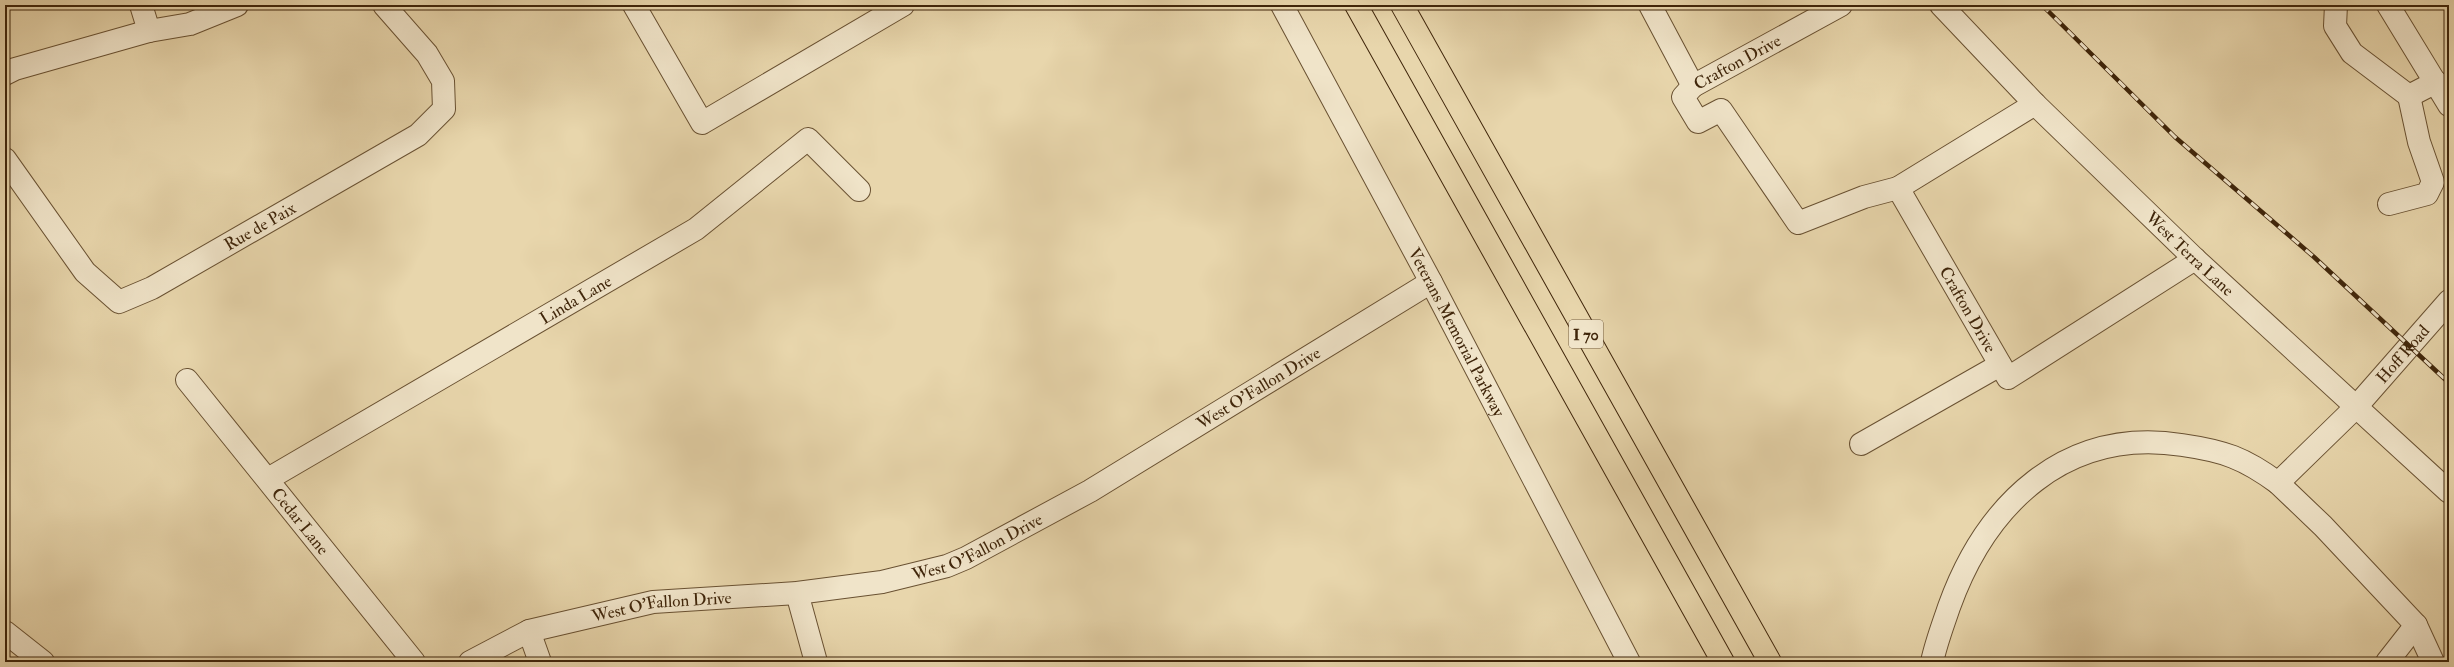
<svg xmlns="http://www.w3.org/2000/svg" width="2454" height="667" font-family="'IM FELL Double Pica',serif">
<style>
.lines{fill:none;stroke-linecap:round;stroke-linejoin:round}
.minor-casing{stroke:#695132;stroke-width:24}
.highway-casing{stroke:#3f250a;stroke-width:24}
.minor{stroke:#f0e4c9;stroke-width:22}
.highway{stroke:#e8d6ac;stroke-width:22}
.rail-casing{stroke:#3f250a;stroke-width:4.5}
.rail{stroke:#f0e4c9;stroke-width:3;stroke-dasharray:9;stroke-linecap:butt}
.labels{text-anchor:middle;stroke-width:4;stroke-linejoin:round;paint-order:stroke}
.shield{fill:#f0e4c9;stroke:#745e43;stroke-width:1}
.shield-label{font-size:16px;font-weight:bold;fill:#3f250a}
.street-label{font-size:17px;fill:#3f250a;stroke:#f0e4c9}
</style>
<rect width="100%" height="100%" fill="#e8d6ac"/>
<filter id="stains"><feTurbulence type="fractalNoise" baseFrequency=".005" numOctaves="4"/><feColorMatrix values="0 0 0 0 .2 0 0 0 0 .09 0 0 0 0 .02 0 0 0 .5 -.17"/></filter>
<radialGradient id="worn" r=".72"><stop offset=".6" stop-color="#630" stop-opacity="0"/><stop offset="1" stop-color="#630" stop-opacity=".3"/></radialGradient>
<g class="lines">
<defs>
<g id="minor">
<path d="M141,5L149,31"/>
<path d="M634,5L702,123L903,5"/>
<path id="s1" d="M1282,5L1431,282L1629,662"/>
<path id="s2" d="M1650,5L1693,86L1841,5"/>
<path id="s3" d="M1941,5L2035,104L2195,259L2449,492"/>
<path d="M2336,5L2335,26L2352,53L2409,96L2436,82"/>
<path d="M2388,5L2449,105"/>
<path d="M5,74L15,69L149,31L190,24L237,5"/>
<path d="M1693,86L1683,97L1698,122L1721,110L1798,223L1864,197L1898,188"/>
<path id="s4" d="M2035,104L1898,188L2008,378L2195,259"/>
<path id="s5" d="M5,159L85,272L119,302L152,288L418,135L444,109L443,81L427,54L384,5"/>
<path d="M2389,204L2427,194L2433,182L2419,142L2409,96"/>
<path id="s6" d="M187,380L414,662"/>
<path d="M1861,444L2000,365"/>
<path id="s7" d="M268,479L696,229L808,139L859,190"/>
<path d="M2278,483L2323,526L2416,625L2433,662"/>
<path d="M797,593L816,662"/>
<path d="M529,631L540,662"/>
<path d="M5,632L43,662"/>
<path id="s8" d="M470,662L529,631L653,602L797,593L882,582L947,566L966,558L1090,491L1431,282"/>
<path id="s9" d="M1932,662C1936,643 1943,625 1949,607C1986,504 2065,427 2182,445C2224,451 2244,458 2278,483L2356,407L2449,301"/>
<path d="M2387,662L2416,625"/>
</g>
<path id="highway" d="M1356,5L1723,662
M1402,5L1770,662"/>
</defs>
<use href="#minor" class="minor-casing"/>
<use href="#highway" class="highway-casing"/>
<use href="#minor" class="minor"/>
<use href="#highway" class="highway"/>
<defs>
<path id="rail" d="M2042,5L2175,137L2314,257L2449,383"/>
</defs>
<use href="#rail" class="rail-casing"/>
<use href="#rail" class="rail"/>
</g>
<g class="labels">
<rect class="shield" x="1569" y="320" width="34" height="28" rx="3"/>
<g class="shield-label">
<text x="1586" y="340">I 70</text>
</g>
<g class="street-label">
<text dy="6" stroke="none"><textPath href="#s2" startOffset="142">Crafton Drive</textPath></text>
<text dy="6" stroke="none"><textPath href="#s5" startOffset="344">Rue de Paix</textPath></text>
<text dy="6" stroke="none"><textPath href="#s3" startOffset="352">West Terra Lane</textPath></text>
<text dy="6" stroke="none"><textPath href="#s7" startOffset="356">Linda Lane</textPath></text>
<text dy="6" stroke="none"><textPath href="#s4" startOffset="301">Crafton Drive</textPath></text>
<text dy="6" stroke="none"><textPath href="#s1" startOffset="371">Veterans Memorial Parkway</textPath></text>
<text dy="6" stroke="none"><textPath href="#s9" startOffset="652">Hoff Road</textPath></text>
<text dy="6" stroke="none"><textPath href="#s8" startOffset="850">West O'Fallon Drive</textPath></text>
<text dy="6" stroke="none"><textPath href="#s6" startOffset="181">Cedar Lane</textPath></text>
<text dy="6" stroke="none"><textPath href="#s8" startOffset="526">West O'Fallon Drive</textPath></text>
<text dy="6" stroke="none"><textPath href="#s8" startOffset="202">West O'Fallon Drive</textPath></text>
</g>
</g>
<rect width="2454" height="667" fill="none" stroke="#e8d6ac" stroke-width="20"/>
<rect x="6" y="6" width="2442" height="655" fill="none" stroke="#3f250a" stroke-width="2"/>
<rect x="10" y="10" width="2434" height="647" fill="none" stroke="#3f250a"/>
<rect width="100%" height="100%" filter="url(#stains)"/>
<rect width="100%" height="100%" fill="url(#worn)"/>
</svg>
